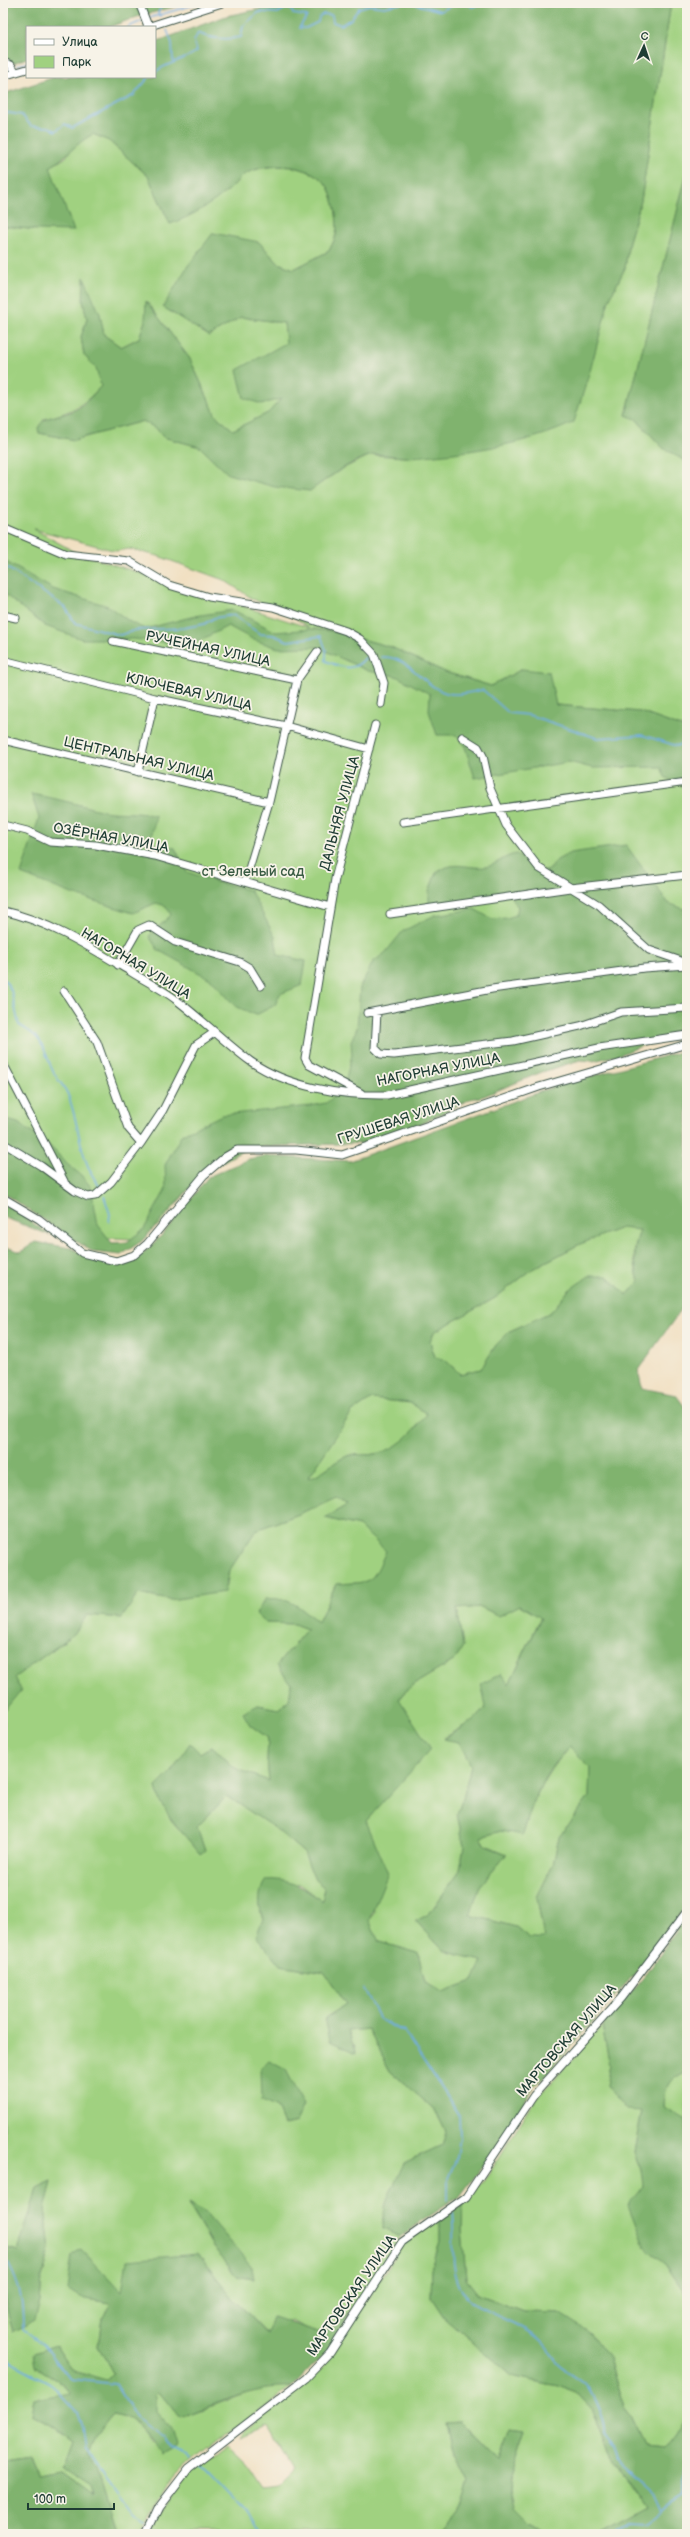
<svg xmlns="http://www.w3.org/2000/svg" width="690" height="2537" font-family="'Balsamiq Sans',sans-serif">
<style>
.green{fill:#a0d180;stroke:#60875a;fill-rule:evenodd}
.forest{fill:#80b36e;stroke:#507851;fill-rule:evenodd}
.lines{fill:none;stroke-linecap:round;stroke-linejoin:round}
.stream{stroke:#71ade2;stroke-width:1.5}
.minor-casing{stroke:#3e5549;stroke-width:9}
.minor{stroke:#fff;stroke-width:7}
.labels{text-anchor:middle;stroke-width:3.5;stroke-linejoin:round;paint-order:stroke}
.street-label{font-size:14px;fill:#1f3d34;stroke:#f7f3e8}
.park-label{font-size:14px;fill:#395b43;stroke:#f7f3e8}
</style>
<rect width="100%" height="100%" fill="#f7f3e8"/>
<filter id="ink" filterUnits="userSpaceOnUse"><feTurbulence type="fractalNoise" baseFrequency=".025" numOctaves="2"/><feDisplacementMap in="SourceGraphic" scale="8" xChannelSelector="R" yChannelSelector="G"/><feConvolveMatrix kernelMatrix="1 2 1 2 8 2 1 2 1" color-interpolation-filters="sRGB"/></filter>
<filter id="wash" filterUnits="userSpaceOnUse"><feTurbulence type="fractalNoise" baseFrequency=".012" numOctaves="4" result="noise"/><feDisplacementMap in="SourceGraphic" scale="16" xChannelSelector="R" yChannelSelector="G"/><feGaussianBlur stdDeviation="0.9" result="paint"/><feColorMatrix in="noise" values="0 0 0 0 0 0 0 0 0 0 0 0 0 0 0 0 0 1.4 0 .05"/><feComposite in="paint" operator="in"/></filter>
<g filter="url(#wash)">
<rect width="100%" height="100%" fill="#f1e0c2"/>
<path class="green" d="M671,3H687V172L626,415L636,419L663,448L687,462V729L640,712L556,705L522,669L491,686L445,672L391,647L332,631L314,629L687,764V1030L550,1055L234,1136L158,1226L132,1239L71,1236L64,1192L29,1131L3,1129V226L37,230L50,167L65,158L77,143L93,134L109,141L148,176L170,224C192,214 211,204 230,189C235,185 239,177 245,174C268,162 313,163 328,187C334,199 339,221 336,234C335,240 331,246 329,251L294,269L278,263L259,242L163,307L209,336L241,317L284,323L287,343L282,399L268,413L233,430L216,416L190,359L147,302L145,321L139,338L121,347L104,335L100,314L83,301L87,319L81,337L84,355L96,368L101,386C82,407 71,412 44,419L39,433L74,440L143,421L157,429L163,437L200,447L210,456L309,491L342,469L371,455L407,457L574,421L609,300L625,268L629,241L641,201ZM34,529L116,551L129,549L158,556L224,580L253,599L295,618L310,628L75,552Z
M621,1228L640,1230C632,1251 633,1260 639,1282L627,1295L607,1276L569,1290L551,1312L510,1331L496,1345L481,1369L460,1374L445,1360L435,1357L430,1342L434,1332L495,1298L534,1268L580,1244Z
M372,1399L411,1403L427,1414C413,1432 399,1450 375,1454C366,1456 355,1453 347,1456C333,1462 322,1474 307,1479L352,1412Z
M336,1497L347,1505L325,1518L359,1526L387,1551C371,1585 373,1582 336,1584L318,1622L298,1607L266,1623L294,1624L307,1629L277,1665L291,1684L289,1701L278,1709L258,1705L250,1725L268,1738L267,1760L269,1782L235,1768L212,1746L200,1753L190,1744L171,1772L156,1787L171,1820L200,1853L205,1850L197,1827L227,1796L276,1829L304,1853L315,1880L325,1888L322,1901L299,1884L260,1912L280,1965L324,1972L347,2004L325,2018L356,2053L348,2031L368,2029L390,2071L435,2110L446,2132L442,2145L404,2163L383,2229L401,2237C386,2263 351,2327 319,2331C312,2332 298,2324 291,2321L268,2334L233,2298L122,2292L107,2277L85,2299L111,2303L102,2319L98,2346L113,2373L106,2380L73,2371L56,2346L36,2367L56,2379L72,2394L34,2399L31,2414L51,2424L72,2440L62,2467L92,2486L93,2495L61,2472L39,2476L31,2458L3,2462V2294L13,2332L40,2302L42,2278L50,2249L45,2209L52,2182L37,2189L18,2251L3,2247V1712L15,1677L74,1634L87,1615L121,1618L138,1594L170,1600L227,1585L229,1571L256,1530L299,1514ZM277,2108L296,2122L284,2125ZM187,2204L252,2267L253,2279L236,2276L212,2245Z
M519,1605L541,1617L509,1684L474,1720L443,1738L459,1742L471,1765L463,1798L457,1814L464,1846L460,1870L429,1914L416,1921L444,1951L482,1961L473,1981L442,1992L425,1981L418,1953L379,1942L369,1920L374,1912L366,1821L397,1785L406,1713L399,1700L411,1686L455,1660L463,1646L457,1609L481,1607L499,1616Z
M570,1747L590,1767L589,1797L559,1837L553,1865L537,1897L544,1939L529,1938L516,1927L470,1915L480,1886L507,1854L486,1845L481,1837L501,1831L523,1834C532,1802 545,1771 570,1747Z
M602,2026L610,2065L606,2086L642,2110L634,2152L641,2169L644,2186L645,2248L666,2265L687,2296V2417L675,2437L664,2447L643,2445L622,2401L609,2357L559,2313L524,2312L478,2294L466,2279L462,2229L463,2203L489,2174L534,2101Z
M687,2071V2121L686,2122L664,2108C665,2087 667,2079 687,2071Z
M440,2220V2240L432,2269L431,2297L444,2317L511,2376L558,2386L577,2393L591,2408L611,2458L636,2489L647,2506L595,2534H549L529,2522L514,2507L509,2477L524,2432L509,2430L498,2461L460,2422L447,2423L453,2453L469,2484L460,2511L441,2534H149L164,2506L188,2476L228,2445L245,2461L261,2485L276,2483L292,2467L268,2426L241,2437L244,2432L321,2370L399,2250L409,2239Z
M270,2387L292,2388C236,2430 166,2465 140,2534H118L97,2468L86,2454L92,2439L113,2414C132,2417 141,2428 152,2443L173,2430L155,2411L156,2394L159,2392L180,2418L247,2393Z"/>
<path class="forest" d="M3,3H189L137,17L109,27H27V58L3,67Z
M288,3H671L641,201L629,241L625,268L609,300L590,371L574,422C530,445 458,454 409,457C397,458 381,452 369,456C347,463 328,478 310,491L275,487L228,474L200,447L163,437L157,429L143,421L74,440L39,433L38,428C44,415 58,417 70,412C83,407 92,396 101,386L96,368L84,355L81,337L87,319L83,301L84,277L100,314L104,335L121,347L139,338L145,321L146,301L190,359L216,416L233,430L268,413L281,399L261,404L244,398L237,370L286,343L284,323L241,317L209,336L163,307L187,267L213,233L259,242L278,263L294,269L329,251C331,246 335,240 336,235C339,221 334,199 328,187C313,163 268,161 245,174C239,177 235,185 230,189C211,204 193,216 170,224L148,176L109,141L93,134C76,143 67,157 50,167L74,231L37,230L3,226V94L55,77H155V42L226,16Z
M687,172V462L663,448L636,419L626,415Z
M3,560L53,589L108,606L132,623L145,629L195,616L233,610L276,632L311,629L332,631L391,647L445,672L491,686L522,669L549,672L556,705L640,712L687,729V789L665,777L661,767L592,768L569,762L475,778L465,747L456,735H437L429,711L430,694L396,676L368,671L317,647L278,648L254,640L228,626L191,645L134,639H82L45,626L3,593Z
M31,794C56,798 79,805 104,811C121,814 138,811 156,816L150,842L175,848L187,872L220,883L250,890L275,937L278,955L306,961L302,985L280,994L275,1005L256,1015L235,1006L212,980L158,950L149,936L171,915L166,906L156,903L133,913L72,894L21,874L39,818Z
M626,845L668,903L687,910V1023L666,1036L619,1055L593,1061L580,1060L542,1072L484,1096L470,1099L411,1129L368,1143L249,1147L203,1173L142,1241L121,1255L93,1252L3,1193V1119L18,1123L49,1145L68,1165L81,1175L91,1187L98,1225L112,1243L127,1242L144,1229L166,1189L165,1165L182,1134L222,1115L310,1106L326,1103L337,1094L345,1082L352,1055L351,1041L357,1028L360,987L373,962L385,953L403,931L435,915L474,909L492,919L507,918L516,915L518,907L508,894L429,905V891L436,873C455,859 466,869 485,867C495,866 505,855 517,854L532,868L548,871L557,860L570,853Z
M687,1050V1276L683,1307L638,1370L642,1388L676,1395L687,1410V1906L639,1969L531,2091L499,2145L460,2196L413,2227L401,2237L383,2229L385,2203L404,2163L442,2145L446,2132L435,2110L390,2071L368,2029L348,2031L356,2053L330,2041L325,2018L347,2004L324,1972L280,1965L256,1936L263,1919C258,1907 258,1890 266,1880C289,1878 304,1888 322,1901L325,1888L315,1880L304,1853L276,1829L227,1796L197,1827L205,1850L200,1854C183,1832 162,1814 156,1787L171,1772L190,1743L200,1753L212,1746L235,1768L269,1781L267,1760L268,1738L250,1725L243,1713L258,1705L278,1709L289,1701L291,1684L277,1665L307,1629L294,1624L266,1623L256,1614L265,1599C289,1596 301,1608 318,1622L336,1584C373,1582 371,1585 386,1551L359,1526L325,1518L347,1505L336,1497L299,1514L256,1530L229,1571L224,1592L170,1600L138,1594L122,1618L87,1615L74,1634L15,1677L21,1690L3,1712V1246L21,1252L35,1242L71,1248L92,1259L115,1264L137,1259L163,1234L208,1177L249,1159L264,1156L350,1161L556,1086ZM621,1228L640,1230C633,1250 634,1262 639,1282L627,1295L607,1276H589L569,1290L551,1312L510,1331L496,1345L481,1369L460,1374L445,1360L435,1357L430,1342L434,1332L495,1298L534,1268L580,1244ZM372,1399L411,1403L427,1414C413,1432 399,1449 375,1454C367,1456 356,1453 348,1456C333,1461 323,1474 308,1478L352,1412ZM520,1605L541,1618L509,1684L501,1674L481,1684L486,1707L474,1720L443,1739L459,1742L471,1765L463,1798L457,1814L464,1846L460,1870L429,1914L416,1921L444,1951L482,1961L473,1981L442,1992L425,1981L418,1953L379,1942L369,1920L388,1873L366,1821L431,1749L399,1699L411,1686L455,1660L463,1646L457,1609L481,1607L499,1616ZM570,1747L590,1767L589,1797L559,1837L553,1865L537,1897L544,1938H529L516,1927L470,1915L480,1886L507,1854L486,1846L481,1837L501,1831L523,1835C532,1803 544,1769 570,1747Z
M3,1205L10,1207L50,1235L3,1217Z
M687,1916V2071C667,2079 665,2087 664,2107L687,2121V2296L666,2265L645,2248L628,2205L643,2186L641,2169L634,2152L642,2111L626,2110L606,2085L610,2065L602,2026L648,1972Z
M269,2061L286,2070L304,2105L296,2122L284,2125L277,2108L262,2101L261,2067Z
M52,2182L45,2209L50,2249L42,2278L40,2302L35,2320L13,2332L3,2294V2247L18,2251L37,2189Z
M187,2203L206,2213L252,2267L254,2279L236,2276L212,2245Z
M463,2203L462,2229L466,2279L478,2294L524,2312L559,2313L592,2334L609,2357L622,2401L643,2445L664,2447L675,2437L687,2417V2534H595L647,2506L636,2489L611,2458L591,2408L577,2393L558,2386L511,2376L444,2317L431,2297L432,2269L440,2240V2220Z
M81,2249L122,2292L127,2260L198,2254L233,2298L267,2334L273,2317L318,2332L327,2329L351,2313L326,2352L292,2388C251,2386 217,2404 180,2418L159,2392L156,2394V2411L173,2430L178,2447L164,2455C148,2438 137,2417 113,2414L92,2439L87,2454L97,2468L118,2534H3V2462L31,2458L39,2476L61,2472L93,2495L91,2486L62,2467L72,2440L51,2424L31,2414L34,2399L71,2393L56,2379L36,2367L34,2353L56,2346L73,2371L106,2380L113,2373L98,2346L102,2319L111,2303L85,2299L67,2290L72,2255Z
M460,2422L498,2461L509,2430L524,2432L509,2477L514,2507L529,2522L549,2534H441L460,2511L469,2484L453,2453L447,2423Z"/>
<g class="lines">
<path class="stream" d="M411,3L441,11L456,3
M467,3L472,7L483,3
M160,16L158,13L163,3
M149,18L200,3
M128,27L142,21
M167,30L172,43L173,61
M18,65L27,63
M3,69L8,68
M155,72C168,62 184,61 197,51L194,41L198,33C210,39 228,40 241,37L243,26L259,12L278,13L286,8H291L293,14L307,16L299,28H306L318,22L319,17L323,14L332,15L333,22L341,25L351,19L359,8L369,5L384,7L404,3
M3,112L22,115L31,126L49,127L56,131L65,124L72,128L134,95L149,77
M3,565L65,607L75,623L120,635L136,630L183,628L204,624L214,618L233,615L260,634L273,635L288,641L321,636L326,650V661C341,667 354,673 365,658H370
M381,657C413,655 426,695 456,694C465,694 475,691 483,690L509,713L529,715L597,738L642,735L677,746L687,741
M3,977L11,990L19,1025C44,1039 42,1045 52,1069C56,1079 64,1085 68,1095C80,1125 79,1161 100,1187
M104,1196L110,1214L109,1222
M364,1989L380,2019L404,2031L459,2115L460,2137L457,2157L448,2178V2201
M452,2212C456,2239 447,2271 465,2295C476,2310 513,2321 530,2332C545,2341 551,2354 563,2367C569,2375 583,2380 588,2388C594,2397 606,2423 604,2433L615,2447L623,2466L652,2492L660,2510
M3,2262L8,2263C21,2287 23,2302 23,2329L44,2345L70,2379L115,2384L136,2418L164,2438L170,2448L183,2453L192,2460
M3,2351L11,2362L50,2383L77,2412L82,2426L85,2448L133,2512L145,2523
M201,2468L207,2470L249,2514L260,2534
M683,2496V2480L687,2468
M154,2531L156,2534
M610,2534L627,2523L644,2524L660,2510L687,2493"/>
</g>
</g>
<g filter="url(#ink)">
<g class="lines">
<defs>
<path id="minor" d="M139,3L148,26
M147,27L222,3
M3,62L11,65L16,72
M3,76L27,69
M3,527L66,554L129,561L169,585L209,597L273,607L346,631L360,639L374,654L384,683L381,704
M3,615L16,618
M113,641L297,680
M3,660L155,698L286,726L369,749
M462,737L478,747L483,756L490,788L506,825L539,868L599,905L649,950L687,963
M3,740L269,802
M138,772L155,698
M403,822L687,782
M3,825L27,831L50,842L96,845L155,856L330,907
M245,882L269,802L297,680L317,652
M3,911C49,921 91,948 131,972C145,981 162,989 175,999C201,1018 224,1042 250,1061C287,1087 342,1096 387,1095L599,1048L687,1035
M390,914L570,888L687,875
M118,965L138,930L149,925L175,942L240,962L250,968L261,986
M64,991L97,1042L128,1128L141,1143
M377,1012L375,1048L381,1054L394,1055L513,1041L580,1026L621,1012L687,1008
M367,1013L492,989L644,968L687,965
M3,1063L64,1181
M361,1093L309,1065L305,1058L335,879L375,725
M3,1143L41,1166L75,1191L88,1197L95,1196L111,1182L141,1143L163,1110L196,1045L215,1032
M3,1198L39,1219L82,1253L116,1261L134,1255L147,1244L204,1175L225,1157L237,1150H296L342,1155L539,1087L687,1044
M146,2534L159,2507L189,2468L306,2378L330,2353L402,2242L466,2197L534,2095L621,1998L687,1911"/>
</defs>
<use href="#minor" class="minor-casing"/>
<use href="#minor" class="minor"/>
</g>
</g>
<g class="labels">
<g class="street-label">
<text transform="translate(208 648) rotate(12)" y="5">РУЧЕЙНАЯ УЛИЦА</text>
<text transform="translate(189 691) rotate(13)" y="5">КЛЮЧЕВАЯ УЛИЦА</text>
<text transform="translate(139 758) rotate(13)" y="5">ЦЕНТРАЛЬНАЯ УЛИЦА</text>
<text transform="translate(339 813) rotate(-75)" y="5">ДАЛЬНЯЯ УЛИЦА</text>
<text transform="translate(111 837) rotate(10)" y="5">ОЗЁРНАЯ УЛИЦА</text>
<text transform="translate(136 963) rotate(31)" y="5">НАГОРНАЯ УЛИЦА</text>
<text transform="translate(438 1069) rotate(-11)" y="5">НАГОРНАЯ УЛИЦА</text>
<text transform="translate(398 1120) rotate(-18)" y="5">ГРУШЕВАЯ УЛИЦА</text>
<text transform="translate(566 2040) rotate(-49)" y="5">МАРТОВСКАЯ УЛИЦА</text>
<text transform="translate(351 2295) rotate(-55)" y="5">МАРТОВСКАЯ УЛИЦА</text>
</g>
<g class="park-label">
<text x="253" y="876">ст Зеленый сад</text>
</g>
</g>
<rect width="690" height="2537" fill="none" stroke="#f7f3e8" stroke-width="16"/>
<rect x="26" y="26" width="130" height="52" fill="#f7f3e8" stroke="#a1aaa0"/>
<rect x="34" y="39" width="20" height="6" fill="#ffffff" stroke="#a1aaa0"/>
<text x="62" y="46" font-size="12" fill="#1f3d34">Улица</text>
<rect x="34" y="56" width="20" height="12" fill="#a0d180" stroke="#a1aaa0"/>
<text x="62" y="66" font-size="12" fill="#1f3d34">Парк</text>
<g transform="translate(644 46) rotate(3)" stroke="#f7f3e8" stroke-width="3" paint-order="stroke">
<path d="M0-3L7 15L0 10L-7 15Z" fill="#1f3d34"/>
<text y="-6" font-size="11" font-weight="bold" text-anchor="middle" fill="#1f3d34">С</text>
</g>
<path d="M28 2503v6h86v-6" fill="none" stroke="#1f3d34" stroke-width="2"/>
<text x="34" y="2503" font-size="12" fill="#1f3d34" stroke="#f7f3e8" stroke-width="3" paint-order="stroke">100 m</text>
</svg>
